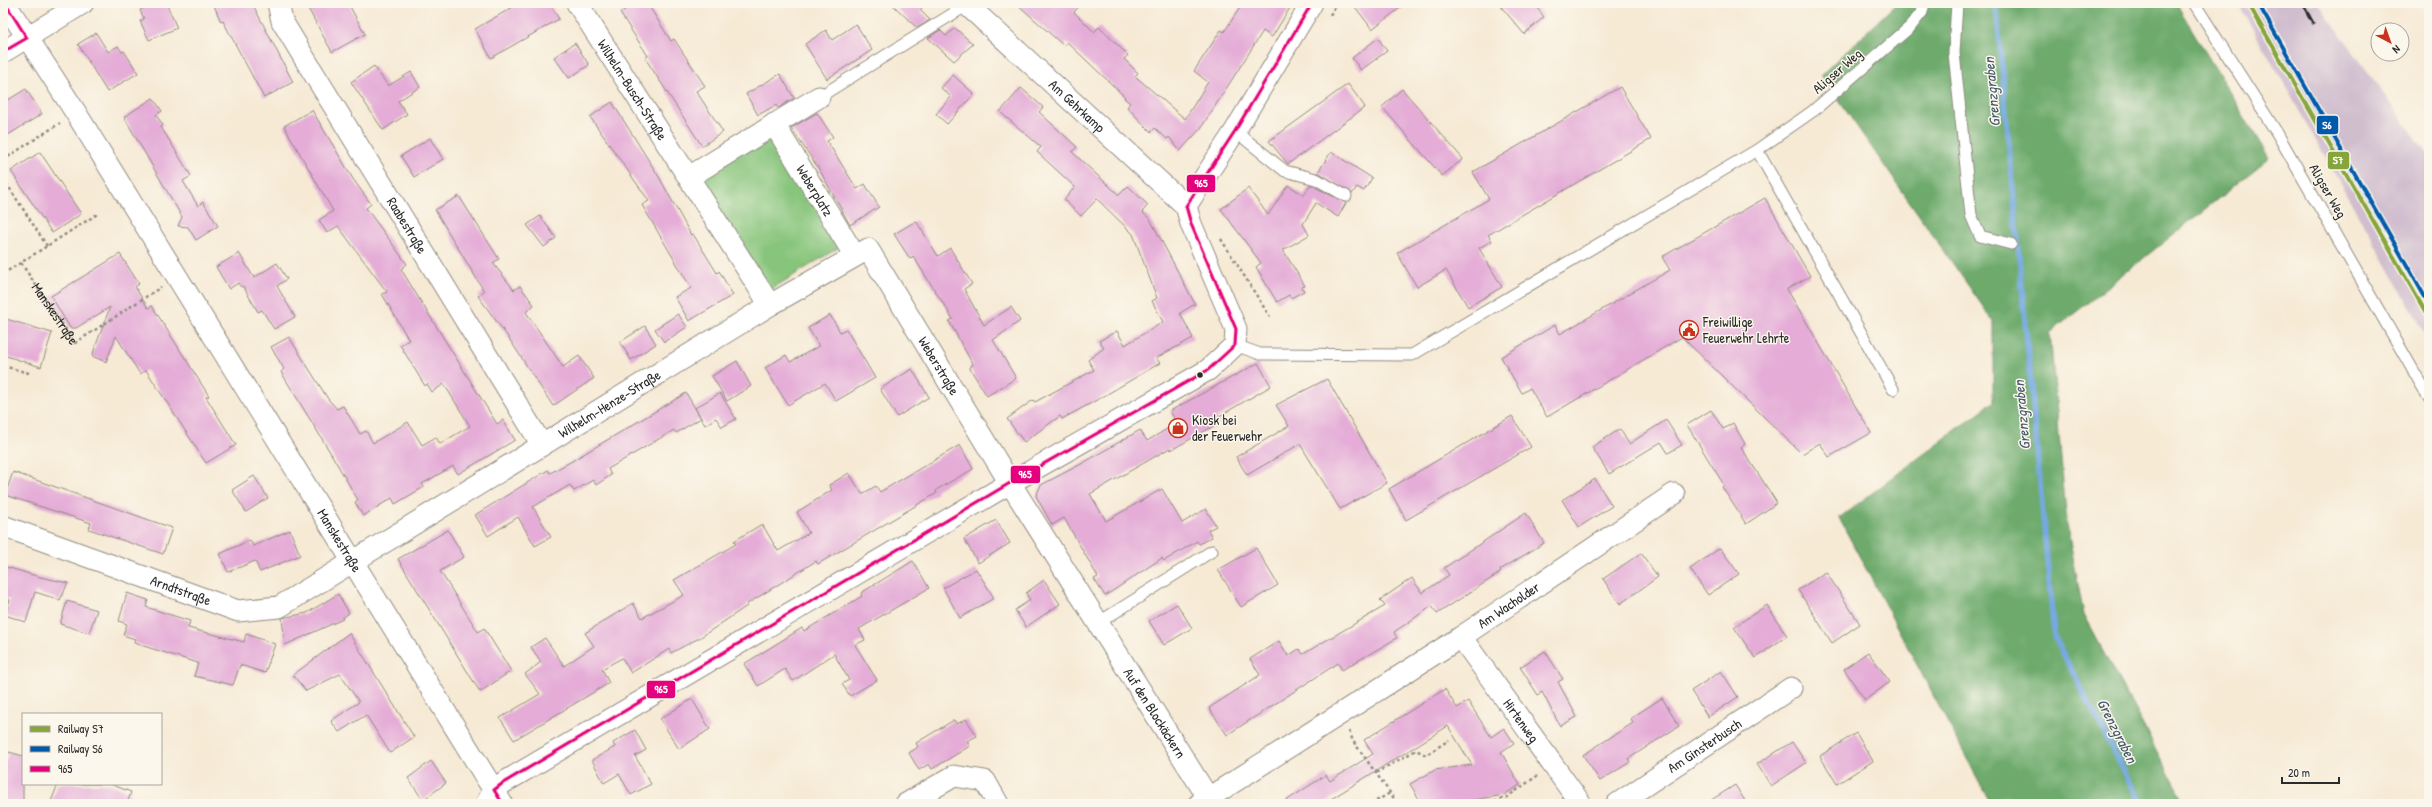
<svg xmlns="http://www.w3.org/2000/svg" width="2432" height="807" font-family="'Patrick Hand',sans-serif">
<style>
.industrial{fill:#d0bdce}
.green{fill:#87c57c;stroke:#597854}
.forest{fill:#6daa6c;stroke:#4c6a4c}
.lines{fill:none;stroke-linecap:round;stroke-linejoin:round}
.stream{stroke:#76a9e2;stroke-width:5.5}
.building{fill:#e4acd7}
.service-casing{stroke:#908a80;stroke-width:13}
.minor-casing{stroke:#908a80;stroke-width:23}
.path{stroke:#908a80;stroke-width:2.5;stroke-dasharray:3 3;stroke-linecap:butt}
.service{stroke:#fff;stroke-width:11}
.minor{stroke:#fff;stroke-width:21}
.rail{stroke:#2b2b2b;stroke-width:3}
.bus-1-casing{stroke:#fbf7ec;stroke-width:6}
.bus-1{stroke:#e5007d;stroke-width:3}
.rail-1-casing{stroke:#fbf7ec;stroke-width:7}
.rail-2-casing{stroke:#fbf7ec;stroke-width:7}
.rail-1{stroke:#86a53d;stroke-width:4}
.rail-2{stroke:#005aab;stroke-width:4}
.bus-dot{fill:#2b2b2b;stroke:#fbf7ec;stroke-width:1.5}
.labels{text-anchor:middle;stroke-width:3;stroke-linejoin:round;paint-order:stroke}
.street-label{font-size:14px;fill:#2b2b2b;stroke:#fbf7ec}
.poi-label{font-size:14px;fill:#2b2b2b;stroke:#fbf7ec;text-anchor:start}
.water-label{font-size:15px;font-style:italic;fill:#45576b;stroke:#fbf7ec}
.line-badge{stroke:#fbf7ec;stroke-width:1.5}
.badge-label{font-size:11px;text-anchor:middle;font-weight:bold;fill:#fff}
</style>
<rect width="100%" height="100%" fill="#fbf7ec"/>
<filter id="ink" filterUnits="userSpaceOnUse"><feTurbulence type="fractalNoise" baseFrequency=".025" numOctaves="2"/><feDisplacementMap in="SourceGraphic" scale="8" xChannelSelector="R" yChannelSelector="G"/><feConvolveMatrix kernelMatrix="1 2 1 2 8 2 1 2 1" color-interpolation-filters="sRGB"/></filter>
<filter id="wash" filterUnits="userSpaceOnUse"><feTurbulence type="fractalNoise" baseFrequency=".012" numOctaves="4" result="noise"/><feDisplacementMap in="SourceGraphic" scale="16" xChannelSelector="R" yChannelSelector="G"/><feGaussianBlur stdDeviation="0.9" result="paint"/><feColorMatrix in="noise" values="0 0 0 0 0 0 0 0 0 0 0 0 0 0 0 0 0 1.4 0 .05"/><feComposite in="paint" operator="in"/></filter>
<g filter="url(#wash)">
<rect width="100%" height="100%" fill="#f6ead5"/>
<path class="industrial" d="M2238,3H2318L2429,156V340Z"/>
<path class="green" d="M770,134L841,246L770,290L700,178Z"/>
<path class="forest" d="M1897,3H2176L2269,158L2050,333L2067,525L2084,615L2185,804H1991L1839,518L1993,402V321L1821,75Z"/>
<g class="lines">
<path class="stream" d="M1996,3L2054,636L2141,804"/>
</g>
<g id="blocks">
<path class="building" d="M155,3H166L177,28L149,40L140,21L144,19L140,10Z
M213,3H252L293,82L264,98L223,21L221,22Z
M305,3H348L365,34L332,52Z
M520,3H549L559,19L491,58L475,29Z
M635,3H647L671,41L674,39L705,86L696,91L723,132L702,146L645,58L648,56L620,13Z
M891,3H926L920,10L930,20L917,28Z
M1016,3H1082L1074,12L1094,32L1099,27L1128,55L1124,59L1138,73L1135,76L1185,119L1208,82L1194,71L1221,30L1224,32L1243,3H1293L1272,37L1263,31L1201,128L1180,151L1169,137L1167,139L1155,128L1151,132L1127,107L1130,103L1124,98L1125,97L1067,42L1064,46Z
M1352,3H1407L1372,29Z
M1498,3H1533L1544,17L1524,34Z
M856,24L872,50L827,79L805,44L826,30L832,40Z
M955,28L973,44L954,61L928,38L940,30L946,36Z
M96,33L108,52L118,46L122,52L124,51L138,73L107,92L78,44Z
M1378,38L1387,51L1361,70L1352,58Z
M575,43L589,65L569,78L554,57Z
M374,66L388,86L411,72L420,87L398,101L407,114L383,130L351,82Z
M780,74L794,98L778,108L776,105L758,115L746,94Z
M953,75L974,94L947,124L936,114L951,97L941,88Z
M1348,84L1365,107L1288,164L1269,141Z
M1620,87L1651,139L1488,235L1492,241L1479,248L1502,287L1468,307L1446,270L1417,287L1397,253L1489,199L1473,172Z
M1021,88L1043,107L1039,112L1077,147L1072,152L1119,195L1128,186L1148,205L1142,212L1150,219L1195,304L1180,313L1193,338L1156,358L1160,363L1104,396L1062,419L1060,416L1024,442L1007,419L1033,400L1035,402L1094,370L1088,360L1104,348L1099,341L1117,331L1125,345L1163,322L1152,301L1157,298L1133,234L1097,199L1081,216L1064,200L1075,187L1037,152L1041,147L1000,112Z
M26,89L42,114L3,138V103Z
M1402,89L1463,159L1442,176L1382,107Z
M153,98L162,111L156,115L163,125L161,127L191,176L183,181L198,206L203,202L218,226L196,240L188,227L178,226L182,217L124,117Z
M612,102L659,177L691,235L693,234L717,273L719,271L733,295L689,321L675,297L691,288L642,205L649,201L590,117Z
M312,110L353,179L371,204L366,208L407,264L401,269L418,297L497,424L503,420L515,440L458,474L453,466L422,484L424,487L395,504L392,498L363,516L355,502L358,500L330,452L281,372L284,369L271,347L289,337L328,399L337,409L343,406L360,434L366,431L373,443L408,422L422,445L436,437L440,444L470,426L444,384L432,392L427,384L425,386L400,345L409,340L382,294L387,292L338,226L327,233L319,220L333,211L284,126Z
M817,113L833,137L827,141L857,189L865,184L879,207L850,225L819,169L791,128Z
M430,138L443,159L414,177L401,156Z
M40,152L81,214L52,233L11,171Z
M1331,152L1372,178L1364,191L1357,187L1352,194L1318,172Z
M1288,185L1304,195L1310,185L1313,186L1346,203L1338,217L1316,203L1303,224L1309,235L1283,250L1305,286L1302,287L1304,291L1291,298L1289,295L1277,302L1256,267L1261,263L1221,209L1248,188L1268,215Z
M459,196L499,259L493,263L514,290L520,286L534,305L526,312L563,367L579,356L594,378L553,406L508,337L478,296L484,291L435,210Z
M1765,198L1810,276L1787,289L1871,433L1829,457L1820,443L1802,454L1682,337L1547,417L1530,388L1522,393L1501,357L1555,325L1560,334L1670,270L1662,257Z
M540,216L556,238L544,247L527,225Z
M916,221L938,256L950,248L972,284L964,289L984,325L1011,307L1020,321L993,340L1016,378L987,396L969,367L973,365L949,321L953,319L913,256L910,259L894,234Z
M239,253L254,278L277,263L287,279L277,286L295,317L274,329L262,310L258,312L243,286L241,287L238,283L229,289L216,267Z
M120,254L139,284L135,287L148,308L152,306L209,396L206,397L236,445L206,463L146,370L140,374L116,336L106,362L92,356L110,307L76,328H70L51,296Z
M678,314L687,327L664,342L655,329Z
M830,315L840,332L846,329L875,378L836,401L825,383L788,405L765,368L786,355L790,362L819,346L808,328Z
M3,318L52,333L41,367L3,355Z
M645,326L656,344L631,360L620,342Z
M737,361L751,386L727,401L712,376Z
M1258,363L1271,386L1216,418L1219,423L1171,450L1170,448L1090,494L1106,521L1162,489L1182,523L1206,509L1216,526L1208,530L1212,537L1199,544L1197,541L1164,561L1162,558L1105,596L1094,579L1098,577L1064,518L1052,525L1036,496L1041,485L1083,463L1140,430L1147,441L1177,423L1170,411Z
M912,369L929,397L897,417L880,389Z
M1327,379L1387,483L1340,509L1300,444L1247,475L1236,457L1289,426L1276,405Z
M686,393L701,418L676,433L674,430L608,469L611,475L596,485L593,480L574,491L570,485L533,507L551,537L535,546L518,517L488,536L475,515L548,470L550,473L572,461Z
M720,393L736,419L722,427L716,418L705,425L695,408Z
M1711,410L1723,429L1733,423L1745,444L1741,447L1777,503L1746,524L1722,487L1724,485L1687,425Z
M1512,416L1531,447L1406,520L1389,489Z
M1666,420L1682,445L1668,453L1661,442L1609,474L1592,447L1620,429L1629,444Z
M960,445L973,469L936,490L937,493L818,564L816,561L747,604V606L701,637L671,653L669,649L631,673L622,658L602,669L609,683L514,740L500,718L540,694L525,674L541,662L531,647L545,638L564,666L594,646L585,633L633,603L642,618L684,595L674,580L736,544L734,541L762,524L778,551L809,533L797,512L832,490L829,485L849,473L862,494L876,486L880,492Z
M13,472L172,528L163,554L89,529L91,523L5,495Z
M254,476L268,498L246,512L232,490Z
M1595,479L1612,506L1579,527L1562,500Z
M1526,513L1544,543L1500,570L1501,572L1437,614L1432,606L1394,632L1397,638L1342,670L1338,663L1227,735L1209,708L1260,675L1250,659L1279,641L1288,656L1299,649L1303,654L1385,606L1380,600L1412,578L1422,593L1449,575L1444,568Z
M996,520L1010,543L978,563L964,539Z
M290,530L300,555L260,572L255,561L228,572L220,554L250,540L253,546Z
M448,530L464,557L440,571L478,632L484,628L511,671L480,692L398,559Z
M1256,548L1278,585L1241,607L1218,570Z
M1720,548L1739,574L1708,595L1690,569Z
M1641,553L1658,577L1620,604L1603,579Z
M913,561L929,588L859,629L865,640L855,645L877,680L850,696L842,684L849,680L834,654L793,681L785,669L758,686L744,664L802,628L804,631L862,596L861,593Z
M3,566L40,577L68,583L60,600L35,592L26,622L5,615L10,600L3,598Z
M976,569L994,598L960,618L943,588Z
M1826,572L1860,624L1832,643L1798,590Z
M1044,580L1060,604L1026,627L1015,610L1030,600L1026,593Z
M127,593L148,600L146,607L190,621L188,628L244,642L246,634L275,644L265,673L240,665L233,685L194,676L198,663L134,643L135,639L123,635L127,624L119,621Z
M338,594L349,613L342,618L343,619L285,645L282,618L307,613Z
M67,601L97,610L89,633L60,624Z
M1177,604L1192,628L1164,645L1149,621Z
M1767,605L1787,636L1755,658L1734,627Z
M349,633L414,737L390,753L366,715L339,732L331,721L359,702L340,674L306,691L293,675Z
M1545,651L1563,679L1558,682L1577,717L1560,726L1542,692L1538,695L1520,667Z
M1868,652L1890,682L1865,700L1844,669Z
M1721,671L1738,697L1708,717L1691,691Z
M1445,689L1457,708L1468,701L1491,737L1504,728L1514,743L1501,752L1520,785L1504,795L1448,804H1422L1410,784L1435,770L1472,765L1448,726L1323,804H1281L1326,775L1330,781L1373,754L1364,740Z
M1662,698L1679,726L1628,759L1630,762L1600,781L1583,755L1633,723L1631,718Z
M692,699L710,729L679,749L660,719Z
M966,719L977,736L967,741L970,746L932,769L929,764L919,770L909,753L918,747L916,743L954,720L957,724Z
M635,730L646,750L635,756L651,784L631,795L619,774L604,783L592,760L615,747L613,743Z
M1856,733L1873,761L1837,784L1820,756Z
M1792,742L1806,763L1771,786L1757,764Z
M9,752L23,756V804H3V768Z
M431,761L446,783L423,800L408,778Z
M58,784H110L131,792L127,804H50Z
M1735,785L1747,804H1705Z"/>
</g>
</g>
<g filter="url(#ink)">
<use href="#blocks" fill-opacity="0" stroke="#908a80" stroke-width="1"/>
<g class="lines">
<defs>
<path id="service" d="M1957,3L1954,53L1971,215L1980,236L2011,244
M2194,3L2277,133L2429,398
M819,97L967,5
M1235,131L1285,171L1316,179L1346,196
M1757,150L1893,389
M1235,345L1260,354L1412,355L1757,150L1813,111L1910,27L1922,12L1924,3
M1098,623L1212,551"/>
<g id="minor">
<path id="s2" d="M5,3L76,113L501,802"/>
<path id="s3" d="M278,3L282,21L311,69L542,445"/>
<path id="s4" d="M577,3L770,305"/>
<path id="s5" d="M965,3L1186,206"/>
<path d="M3,52L83,3"/>
<path id="s6" d="M774,124L855,256"/>
<path d="M689,177L819,97"/>
<path id="s7" d="M3,526L238,611L279,607L770,305L868,249L1010,483L1212,804"/>
<path id="s8" d="M1461,637L1581,804"/>
<path d="M486,804L494,790L503,783L1010,483L1208,370L1235,345L1236,329L1191,224L1186,206L1235,131L1312,3"/>
<path d="M906,804L954,776L985,781L998,804"/>
<path id="s9" d="M1199,804L1461,637L1674,494"/>
<path id="s10" d="M1617,804L1791,688"/>
</g>
</defs>
<use href="#service" class="service-casing"/>
<use href="#minor" class="minor-casing"/>
<g class="path">
<path d="M1330,15L1337,3"/>
<path d="M3,160L60,123"/>
<path d="M3,178L47,246"/>
<path d="M1221,239L1270,317"/>
<path id="s1" d="M21,263L75,343L161,287"/>
<path d="M3,274L99,213"/>
<path d="M3,366L29,373"/>
<path d="M1349,731L1353,741L1398,804"/>
<path d="M1376,773L1416,750L1426,755L1449,740"/>
<path d="M1371,804L1390,793"/>
<path d="M1489,804L1507,797L1537,776"/>
</g>
<use href="#service" class="service"/>
<use href="#minor" class="minor"/>
<path class="rail" d="M2302,3L2313,23"/>
<defs>
<path id="bus-1" d="M3,52L27,38L5,3
M503,804L494,790L503,783L1010,483L1208,370L1235,345L1236,329L1191,224L1186,206L1235,131L1312,3"/>
</defs>
<use href="#bus-1" class="bus-1-casing"/>
<use href="#bus-1" class="bus-1"/>
<defs>
<path id="rail-1" d="M2248,3L2429,318"/>
<path id="rail-2" d="M2259,5L2425,297"/>
</defs>
<use href="#rail-1" class="rail-1-casing"/>
<use href="#rail-2" class="rail-2-casing"/>
<use href="#rail-1" class="rail-1"/>
<use href="#rail-2" class="rail-2"/>
</g>
</g>
<defs>
<symbol id="civic-ring" viewBox="-11 -11 22 22"><circle r="9.5" fill="#fbf7ec" stroke="#c8321e" stroke-width="1.5"/><path d="M-.6-6.5H3V-4.5H.6V-3L4-1V1h2V6H-6V1h2V-1L-.6-3ZM-1.2 2.5V6h2.4V2.5Z" fill="#c8321e"/></symbol>
<symbol id="shop-ring" viewBox="-11 -11 22 22"><circle r="9.5" fill="#fbf7ec" stroke="#c8321e" stroke-width="1.5"/><path d="M-5-2.5h2.3a2.7 3.5 0 0 1 5.4 0H5L5.5 6h-11ZM-1.5-2.5h3a1.5 2.3 0 0 0-3 0Z" fill="#c8321e"/></symbol>
</defs>
<g fill-rule="evenodd">
<use href="#civic-ring" x="1678" y="319" width="22" height="22"/>
<use href="#shop-ring" x="1167" y="417" width="22" height="22"/>
</g>
<circle class="bus-dot" cx="1200" cy="375" r="3.5"/>
<g class="labels">
<g class="street-label">
<text transform="translate(1837 71) rotate(-41)" y="5">Aligser Weg</text>
<text dy="5" stroke="none"><textPath href="#s4" startOffset="103">Wilhelm-Busch-Straße</textPath></text>
<text dy="5" stroke="none"><textPath href="#s5" startOffset="152">Am Gehrkamp</textPath></text>
<text dy="5" stroke="none"><textPath href="#s6" startOffset="78">Weberplatz</textPath></text>
<text transform="translate(2328 191) rotate(60)" y="5">Aligser Weg</text>
<text dy="5" stroke="none"><textPath href="#s3" startOffset="258">Raabestraße</textPath></text>
<text dy="5" stroke="none"><textPath href="#s1" startOffset="61">Manskestraße</textPath></text>
<text dy="5" stroke="none"><textPath href="#s7" startOffset="1117">Weberstraße</textPath></text>
<text dy="5" stroke="none"><textPath href="#s7" startOffset="679">Wilhelm-Henze-Straße</textPath></text>
<text dy="5" stroke="none"><textPath href="#s2" startOffset="633">Manskestraße</textPath></text>
<text dy="5" stroke="none"><textPath href="#s7" startOffset="189">Arndtstraße</textPath></text>
<text dy="5" stroke="none"><textPath href="#s9" startOffset="368">Am Wacholder</textPath></text>
<text dy="5" stroke="none"><textPath href="#s7" startOffset="1526">Auf den Blockäckern</textPath></text>
<text dy="5" stroke="none"><textPath href="#s8" startOffset="103">Hirtenweg</textPath></text>
<text dy="5" stroke="none"><textPath href="#s10" startOffset="105">Am Ginsterbusch</textPath></text>
</g>
<g class="poi-label">
<text x="1703" y="327">Freiwillige<tspan x="1703" dy="16">Feuerwehr Lehrte</tspan></text>
<text x="1192" y="425">Kiosk bei<tspan x="1192" dy="16">der Feuerwehr</tspan></text>
</g>
<g class="water-label">
<text transform="translate(1992 92) rotate(-95)" y="5">Grenzgraben</text>
<text transform="translate(2022 415) rotate(-95)" y="5">Grenzgraben</text>
<text transform="translate(2117 731) rotate(63)" y="5">Grenzgraben</text>
</g>
</g>
<g class="line-badge">
<rect x="2316" y="115" width="23" height="20" rx="4" fill="#005aab"/>
<rect x="2327" y="151" width="23" height="19" rx="4" fill="#86a53d"/>
<rect x="1186" y="174" width="30" height="19" rx="4" fill="#e5007d"/>
<rect x="1010" y="465" width="31" height="19" rx="4" fill="#e5007d"/>
<rect x="646" y="680" width="30" height="19" rx="4" fill="#e5007d"/>
</g>
<g class="badge-label">
<text x="2327" y="129">S6</text>
<text x="2338" y="164">S7</text>
<text x="1201" y="187">965</text>
<text x="1025" y="478">965</text>
<text x="661" y="693">965</text>
</g>
<rect width="2432" height="807" fill="none" stroke="#fbf7ec" stroke-width="16"/>
<rect x="22" y="713" width="140" height="72" fill="#fbf7ec" stroke="#a8a59f"/>
<rect x="30" y="726" width="20" height="6" fill="#86a53d" stroke="#a8a59f"/>
<text x="58" y="733" font-size="12" fill="#2b2b2b">Railway S7</text>
<rect x="30" y="746" width="20" height="6" fill="#005aab" stroke="#a8a59f"/>
<text x="58" y="753" font-size="12" fill="#2b2b2b">Railway S6</text>
<rect x="30" y="766" width="20" height="6" fill="#e5007d" stroke="#a8a59f"/>
<text x="58" y="773" font-size="12" fill="#2b2b2b">965</text>
<g transform="translate(2390 42) rotate(139)"><circle r="19" fill="#fbf7ec" stroke="#a8a59f"/>
<path d="M0-3L7 15L0 10L-7 15Z" fill="#c8321e"/>
<text y="-6" font-size="11" font-weight="bold" text-anchor="middle" fill="#2b2b2b">N</text>
</g>
<path d="M2282 777v6h57v-6" fill="none" stroke="#2b2b2b" stroke-width="2"/>
<text x="2288" y="777" font-size="12" fill="#2b2b2b" stroke="#fbf7ec" stroke-width="3" paint-order="stroke">20 m</text>
</svg>
